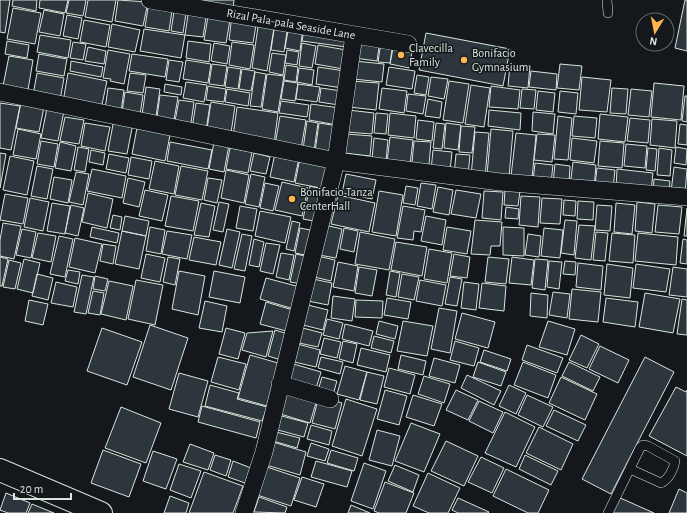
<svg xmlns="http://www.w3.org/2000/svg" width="687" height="513" font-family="'Alegreya Sans',sans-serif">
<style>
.building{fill:#2c363c;stroke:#d8e6dc}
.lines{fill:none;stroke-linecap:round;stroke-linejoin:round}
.lane-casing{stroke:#d8e6dc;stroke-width:10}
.street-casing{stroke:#d8e6dc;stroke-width:18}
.secondary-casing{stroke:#d8e6dc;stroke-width:24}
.lane{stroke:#14181c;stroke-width:9}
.street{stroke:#14181c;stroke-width:17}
.secondary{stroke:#14181c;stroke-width:22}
.poi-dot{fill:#ffb74d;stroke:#14181c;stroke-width:1.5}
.labels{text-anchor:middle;stroke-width:3;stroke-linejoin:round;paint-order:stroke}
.street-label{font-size:12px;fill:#d8e6dc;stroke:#14181c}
.poi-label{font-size:12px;fill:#d8e6dc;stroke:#14181c;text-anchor:start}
</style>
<rect width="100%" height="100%" fill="#14181c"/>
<path class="building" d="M0,0H10L5,33L0,32Z
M13,0H37L36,11L12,6Z
M40,0H68L65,13L39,8Z
M69,0H86L83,16L66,13Z
M88,0H116L112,22L85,17Z
M118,0L148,2L143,26L115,21Z
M203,0H234L233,9L202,5Z
M685,0H687V51L675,48Z
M149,1L173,4L169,31L145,27Z
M175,5L187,7L183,33L171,31Z
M13,8L41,13L35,44L7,39Z
M189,8L207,11L203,37L185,35Z
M44,10L64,14L60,36L39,32Z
M209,11L231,14L226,43L204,40Z
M67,15L82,18L78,39L63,36Z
M232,15L257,19L253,43L229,40Z
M84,20L110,25L106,47L80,42Z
M259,20L275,22L267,71L252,68Z
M275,23L288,25L284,52L271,50Z
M112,24L140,30L135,52L108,47Z
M289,25L303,28L300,51L285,48Z
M144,29L185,35L181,58L140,51Z
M304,30L347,36L346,47L302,41Z
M426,33L510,49L503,86L419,70Z
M40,35L71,40L68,58L37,52Z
M358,37L380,40L377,61L354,58Z
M7,41L29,45L27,58L5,54Z
M188,41L211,44L209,62L186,58Z
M73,42L86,44L83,60L70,58Z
M232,42L254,45L250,69L229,65Z
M381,42L393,43L390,63L378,62Z
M214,43L230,46L227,64L211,61Z
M302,43L316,46L312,68L299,66Z
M394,43L413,46L409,68L390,64Z
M318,45L346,50L343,69L315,64Z
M88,47L106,51L104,64L85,61Z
M108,50L130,54L124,84L110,81L111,79L103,78Z
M287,50L299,52L297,65L285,63Z
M272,53L286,55L283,75L269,72Z
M39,54L67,59L64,76L36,71Z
M132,54L168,59L165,77L129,71Z
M9,56L33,60L27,96L2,91Z
M169,60L183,62L179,82L166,80Z
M186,60L211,64L208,83L183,79Z
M71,61L103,67L101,77L70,71Z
M355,61L384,64L382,82L353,79Z
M212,64L227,66L224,86L209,84Z
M510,64L530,66L528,88L508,86Z
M560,64L582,66L579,90L557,88Z
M286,65L298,67L296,82L284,80Z
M228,67L241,69L238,89L225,87Z
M318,67L345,71L342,88L316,84Z
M389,67L415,71L412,89L386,85Z
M299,68L314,70L312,85L297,82Z
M242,69L255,71L251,91L239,89Z
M531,71L557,74L556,90L529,87Z
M255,72L266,74L261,107L250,106Z
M37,73L64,78L60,100L33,95Z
M68,73L107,81L101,109L63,102Z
M130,73L146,75L143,93L127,91Z
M267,74L284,76L278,112L262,109Z
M417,75L429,77L426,95L414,93Z
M431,77L448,79L444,99L428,96Z
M582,77L611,80L607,112L579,110Z
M284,81L298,83L295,101L281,99Z
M351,81L379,83L376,110L349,107Z
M449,81L469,84L463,123L443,120Z
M186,82L207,85L204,102L183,98Z
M654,83L684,86L681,120L651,117Z
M165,84L182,87L181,95L164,92Z
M298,84L320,87L317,102L296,99Z
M471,85L490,88L484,127L465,124Z
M208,86L226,89L224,102L206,100Z
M491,86L520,90L518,109L489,107Z
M146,87L160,89L156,117L142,115Z
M108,88L124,90L121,112L105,109Z
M321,88L342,91L339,105L319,102Z
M382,88L407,91L404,113L379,109Z
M612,88L628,89L626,114L610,113Z
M227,89L250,93L248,106L225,102Z
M522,89L536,90L534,109L520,108Z
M631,89L652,91L649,117L628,115Z
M538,91L555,93L553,112L536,110Z
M560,91L578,93L576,114L558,112Z
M125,92L143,95L140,115L122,112Z
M408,94L426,96L423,114L406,111Z
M160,95L178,97L174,120L157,117Z
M685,96H687V122L682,121Z
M428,99L442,102L440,118L425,116Z
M179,100L194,102L191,123L175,121Z
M281,101L309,105L307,117L279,113Z
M21,102L44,107L39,132L16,128Z
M211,102L235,106L231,133L207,129Z
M0,103L20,106L11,150L0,148Z
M196,103L210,105L206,130L192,128Z
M311,104L340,108L337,125L309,120Z
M237,107L278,113L274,144L233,137Z
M47,108L64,111L58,141L41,138Z
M348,110L374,113L372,134L346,132Z
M489,110L521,113L520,130L488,126Z
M533,112L555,114L553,134L532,131Z
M376,113L388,114L386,134L374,133Z
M390,113L416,116L414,138L388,135Z
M600,114L628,117L625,142L598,139Z
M280,116L306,120L301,149L275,145Z
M558,116L572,118L568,160L554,159Z
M574,116L597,118L595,138L572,136Z
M65,117L84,120L79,144L60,141Z
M630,118L650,120L648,143L627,141Z
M114,119L133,123L127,154L108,151Z
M652,119L677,121L675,148L650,145Z
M418,120L434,122L432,141L416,139Z
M307,121L318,123L314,151L303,149Z
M85,123L110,127L105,151L81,146Z
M319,123L338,126L333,155L315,152Z
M436,123L445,124L442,149L433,148Z
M446,123L461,125L458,150L444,148Z
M680,124L687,125V145L678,144Z
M461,126L475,127L472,153L459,152Z
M137,128L170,135L165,161L132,154Z
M18,129L41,134L36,159L13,155Z
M491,129L513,131L509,177L487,175Z
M475,132L489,133L485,177L471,176Z
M516,133L536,135L532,179L511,176Z
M346,134L372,136L370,156L344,153Z
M537,134L555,135L552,162L534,160Z
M390,137L413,140L410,165L387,162Z
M374,138L388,140L386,161L372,159Z
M572,138L597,141L594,163L570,160Z
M41,141L58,144L54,167L37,164Z
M414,141L431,142L429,165L412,163Z
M600,141L624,143L622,168L598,166Z
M60,142L76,146L71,171L55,168Z
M170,142L212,150L208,169L167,161Z
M214,142L229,145L224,172L209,169Z
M626,144L647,146L645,168L624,166Z
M78,147L89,149L85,172L74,170Z
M676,147L687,149L686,165L674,163Z
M230,148L252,152L248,173L226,169Z
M648,148L657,149L655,171L646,170Z
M659,148L672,150L670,176L657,175Z
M91,150L105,153L103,165L89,162Z
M433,150L452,152L450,171L431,170Z
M0,153L6,154L0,188Z
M254,153L270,157L266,174L250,171Z
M275,153L299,158L294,182L270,177Z
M109,154L129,158L126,173L106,169Z
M456,154L470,155L468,176L454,175Z
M10,156L34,161L27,195L3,190Z
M131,157L152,161L149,179L128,175Z
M300,158L330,164L325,189L295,183Z
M155,161L179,166L174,194L149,189Z
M573,162L596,165L594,188L570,186Z
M535,163L553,165L551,183L533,181Z
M555,164L570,166L569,185L553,183Z
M37,166L53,169L47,199L31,196Z
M181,166L208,171L202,200L175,195Z
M674,167L687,169L685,194L671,192Z
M597,168L615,170L613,188L595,186Z
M92,169L126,176L122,198L87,191Z
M617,169L653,173L651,192L616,188Z
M226,170L249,175L244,203L221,198Z
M76,172L89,174L83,205L69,202Z
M251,174L265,177L259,207L245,204Z
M346,174L376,180L372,199L342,193Z
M54,177L72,180L68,203L50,199Z
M128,178L145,182L139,207L123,203Z
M208,178L222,180L217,203L204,200Z
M654,179L670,181L669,194L653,192Z
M282,182L308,188L302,216L275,210Z
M265,183L279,186L273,211L260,208Z
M421,183L436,185L432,209L417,206Z
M310,186L326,190L319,222L303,219Z
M406,186L418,188L415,205L403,203Z
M438,187L453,190L449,215L433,212Z
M145,190L168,195L162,221L139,216Z
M456,190L481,194L476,218L451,214Z
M505,190L520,191L518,206L504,205Z
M379,191L403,195L396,236L372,232Z
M484,191L503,192L501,220L482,218Z
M88,193L113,199L107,228L82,222Z
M5,194L28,198L23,224L0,220Z
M338,195L375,203L369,232L331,224Z
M171,196L199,201L193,231L165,226Z
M521,196L540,197L538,227L519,225Z
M30,198L49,202L43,231L24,227Z
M542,198L562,199L560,224L540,223Z
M564,200L576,201L575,216L563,215Z
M578,201L594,202L593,220L577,219Z
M219,202L229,204L223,232L213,230Z
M637,202L655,204L652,233L635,231Z
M52,203L70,206L65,234L47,231Z
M201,203L215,206L209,237L194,235Z
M616,203L635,205L632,234L614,232Z
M71,205L84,208L78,236L65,233Z
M597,205L612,206L610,231L595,230Z
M658,205L682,207L679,234L655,232Z
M240,206L257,209L253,231L236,228Z
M403,206L425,210L421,232L414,231L413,240L397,238Z
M506,207L519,209L518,219L505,218Z
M687,208V236H684Z
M260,211L291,217L285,243L255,236Z
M113,215L122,217L120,230L110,228Z
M125,216L149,221L146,236L122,231Z
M426,216L446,220L442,245L421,241Z
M475,220L502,222L500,246H491L490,255L471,254Z
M565,220L577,221L574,255L561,253Z
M292,221L300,223L294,251L286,249Z
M3,223L21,226L14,259L0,256V240Z
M325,225L342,229L336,258L319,255Z
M579,225L595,226L591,260L575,258Z
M92,227L119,233L117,243L90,237Z
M150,227L165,230L161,254L146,251Z
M447,227L471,231L467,254L443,250Z
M503,227L524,228V256L503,255Z
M300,228L315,231L310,256L295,253Z
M344,228L358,231L354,252L340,249Z
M544,228L563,230L560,258L541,256Z
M22,229L36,232L31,258L16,255Z
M227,229L240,232L232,268L219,265Z
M122,231L146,236L139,269L115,264Z
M167,231L192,235L187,259L162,254Z
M360,232L395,239L389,270L355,264Z
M596,232L608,233L605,261L593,260Z
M38,233L56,236L51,262L32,258Z
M612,233L635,235L633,263L609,261Z
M638,233L678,237L676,265L635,261Z
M242,234L252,236L245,271L234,269Z
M528,234L541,236L539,257L525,255Z
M59,236L73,239L65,277L50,274Z
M194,237L221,242L216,265L189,260Z
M75,238L102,244L95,273L69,267Z
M254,239L264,242L259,267L249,265Z
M683,239L687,240V264L680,263Z
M396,242L427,247L422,276L391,270Z
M266,243L280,245L273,274L260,271Z
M103,244L116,246L113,264L100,261Z
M429,249L452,253L447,283L424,279Z
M281,253L294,255L289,280L276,277Z
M146,254L165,258L160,282L141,278Z
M296,254L309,257L303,284L290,282Z
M454,254L470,257L467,278L450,276Z
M318,256L335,260L331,281L314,277Z
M0,257L8,259L2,286H0Z
M168,257L180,259L175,285L163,282Z
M488,257L509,259L506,284L485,282Z
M512,257L534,260L531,285L509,283Z
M24,259L40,263L33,293L17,289Z
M535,259L548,260L545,290L532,288Z
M9,260L21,263L15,289L3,287Z
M549,261L562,262L559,289L547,287Z
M565,261L576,262L575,275L563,274Z
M338,262L358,266L354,291L333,287Z
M578,263L603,266L601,290L576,287Z
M607,264L633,268L630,298L604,295Z
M636,264L670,269L666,292L633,288Z
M359,267L377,270L372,296L355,293Z
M673,267L687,269V297L669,295Z
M68,270L80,272L78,284L65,281Z
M179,271L205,276L198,315L172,309Z
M214,271L245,277L240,303L209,297Z
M390,271L400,273L396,297L386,295Z
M37,274L53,278L48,300L32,296Z
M402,274L419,277L414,300L398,297Z
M82,275L94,277L86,314L74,312Z
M95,276L108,279L105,291L93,289Z
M450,277L462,279L457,306L445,304Z
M266,278L300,287L294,309L260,299Z
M313,279L332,283L328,305L308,301Z
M136,280L163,285L155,325L128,319Z
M420,280L446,285L442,306L416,301Z
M109,281L133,286L126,320L101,314Z
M56,282L77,287L73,307L51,303Z
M464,282L479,284L476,310L461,308Z
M482,283L506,286L504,311L479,308Z
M572,289L601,292L598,322L569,319Z
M93,291L104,293L100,315L88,313Z
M553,292L570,294L567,318L549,315Z
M531,293L548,295L547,318L530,316Z
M645,293L680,299L673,333L639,327Z
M333,296L355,299L352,321L331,318Z
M387,298L411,302L408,319L384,315Z
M606,298L638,302L635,327L603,322Z
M682,299L687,300V335L677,334Z
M29,300L48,304L43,325L25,321Z
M356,300L383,301L382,318L355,317Z
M205,301L227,306L222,332L199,328Z
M266,302L296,311L290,332L260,324Z
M308,305L328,310L323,330L303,325Z
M439,308L457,311L450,353L431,349Z
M462,313L495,322L488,348L455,339Z
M327,319L343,323L339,339L323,335Z
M379,321L398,326L395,339L376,334Z
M403,321L433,326L427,356L397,351Z
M548,321L575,329L567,355L539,347Z
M345,324L373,331L369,346L342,339Z
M150,325L188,338L171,390L133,377Z
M102,328L142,342L127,385L87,371Z
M226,328L245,333L238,359L219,354Z
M303,328L322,333L318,347L299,343Z
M275,330L288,334L281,360L268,356Z
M273,331L266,357L242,350L247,333Z
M581,335L599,344L587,368L569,360Z
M374,336L394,341L391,353L371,348Z
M324,338L341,342L337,358L320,354Z
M343,341L357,344L353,363L339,359Z
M455,341L479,348L474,366L450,360Z
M294,343L320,350L316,367L290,361Z
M527,345L563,358L557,373L522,360Z
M600,346L629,360L618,383L589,369Z
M361,348L390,355L386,372L357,365Z
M484,350L511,359L507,371L480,362Z
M250,355L278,363L267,406L238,398Z
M401,355L426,361L423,375L398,369Z
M218,357L246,364L239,390L211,382Z
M321,357L343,362L340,374L318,368Z
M645,357L674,372L611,494L582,479Z
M434,358L460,365L455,383L429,376Z
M478,362L506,372L501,386L473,377Z
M523,362L556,375L548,398L514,385Z
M569,362L600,377L593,391L562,376Z
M290,363L321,372L315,392L284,384Z
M345,366L367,372L359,400L337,394Z
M389,368L415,375L410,394L384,387Z
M367,372L384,376L377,404L360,400Z
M179,373L208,381L198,417L169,409Z
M467,375L501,391L494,405L461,388Z
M424,376L450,384L444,403L418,394Z
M322,377L337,381L332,398L317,394Z
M561,377L597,394L585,420L549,403Z
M210,385L239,393L237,399L267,407L262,421L205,406Z
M509,385L526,393L516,414L499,406Z
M284,387L318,396L310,423L277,413Z
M676,387L686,392L687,390V456L649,436Z
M385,390L407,396L399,425L377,419Z
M456,390L478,400L468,420L446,410Z
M413,395L442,404L434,426L406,417Z
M527,395L553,407L543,427L518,415Z
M319,396L342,403L335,429L312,423Z
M346,399L377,409L362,456L332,446Z
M479,401L503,412L493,433L469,421Z
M202,406L260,422L256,438L198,422Z
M121,407L161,423L146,463L105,448Z
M554,410L586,425L578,441L546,426Z
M505,412L535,427L516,467L485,453Z
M278,415L308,423L304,437L274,429Z
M411,423L440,434L424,472L395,461Z
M311,425L332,431L329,445L307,439Z
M539,427L573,444L561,470L526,453Z
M377,430L400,436L392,466L369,460Z
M276,432L300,438L297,448L273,441Z
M446,441L478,456L464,486L431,471Z
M273,442L306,452L300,475L266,465Z
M311,443L329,449L325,461L307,456Z
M190,444L214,453L208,470L183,462Z
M103,450L141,464L129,497L91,483Z
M331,450L358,458L354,471L327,463Z
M153,451L177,459L166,489L143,481Z
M215,455L231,460L226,476L210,470Z
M525,455L558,471L551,485L519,469Z
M481,457L504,468L492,493L468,482Z
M233,461L251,468L245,483L228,477Z
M316,461L352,471L347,487L311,477Z
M364,463L386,471L373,509L351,501Z
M179,464L201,471L191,498L170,490Z
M395,465L419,475L413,492L388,481Z
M267,467L300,478L291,506L257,495Z
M506,469L549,490L538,513H528L493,496Z
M204,472L243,486L233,513H189Z
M428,473L460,488L448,513H429L413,506Z
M302,477L324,484L316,507L294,500Z
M385,482L414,493L406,513H379L374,511Z
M679,489L687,493V513H669Z
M6,493L30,503L26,513H8L0,510Z
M170,496L189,503L186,513H164Z
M259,497L287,507L285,513L254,512Z
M618,497L654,513H611Z
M458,498L489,512L488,513H458L452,510Z
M32,504L54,513H28Z
M351,505L370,513H348Z"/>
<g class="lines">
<defs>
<path id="lane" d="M607,0L608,13
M608,513L640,448L643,445L648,446L675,461C674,469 668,480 661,483L630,469"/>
<path id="street" d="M150,0L408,44
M0,92L336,161L500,182L687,197
M280,384L330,399
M244,513L264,452L336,161L354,35"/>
<path id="secondary" d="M0,470L101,513"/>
</defs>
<use href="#lane" class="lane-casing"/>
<use href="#street" class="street-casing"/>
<use href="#secondary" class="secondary-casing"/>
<use href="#lane" class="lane"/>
<use href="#street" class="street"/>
<use href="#secondary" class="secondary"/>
</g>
<g class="poi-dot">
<circle cx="401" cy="55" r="4"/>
<circle cx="464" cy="60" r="4"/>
<circle cx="292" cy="199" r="4"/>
</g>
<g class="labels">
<g class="street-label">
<text transform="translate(291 24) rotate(10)" y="4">Rizal Pala-pala Seaside Lane</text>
</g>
<g class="poi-label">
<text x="409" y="52">Clavecilla<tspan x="409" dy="14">Family</tspan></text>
<text x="472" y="57">Bonifacio<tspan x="472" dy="14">Gymnasium</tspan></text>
<text x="300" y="196">Bonifacio Tanza<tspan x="300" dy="14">CenterHall</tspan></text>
</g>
</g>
<g transform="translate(655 32) rotate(190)"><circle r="19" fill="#14181c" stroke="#626a69"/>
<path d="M0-3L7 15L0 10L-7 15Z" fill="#ffb74d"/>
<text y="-6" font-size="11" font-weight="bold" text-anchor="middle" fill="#d8e6dc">N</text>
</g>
<path d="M14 493v6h57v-6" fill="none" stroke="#d8e6dc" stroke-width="2"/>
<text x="20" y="493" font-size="12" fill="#d8e6dc" stroke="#14181c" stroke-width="3" paint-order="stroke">20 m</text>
</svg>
